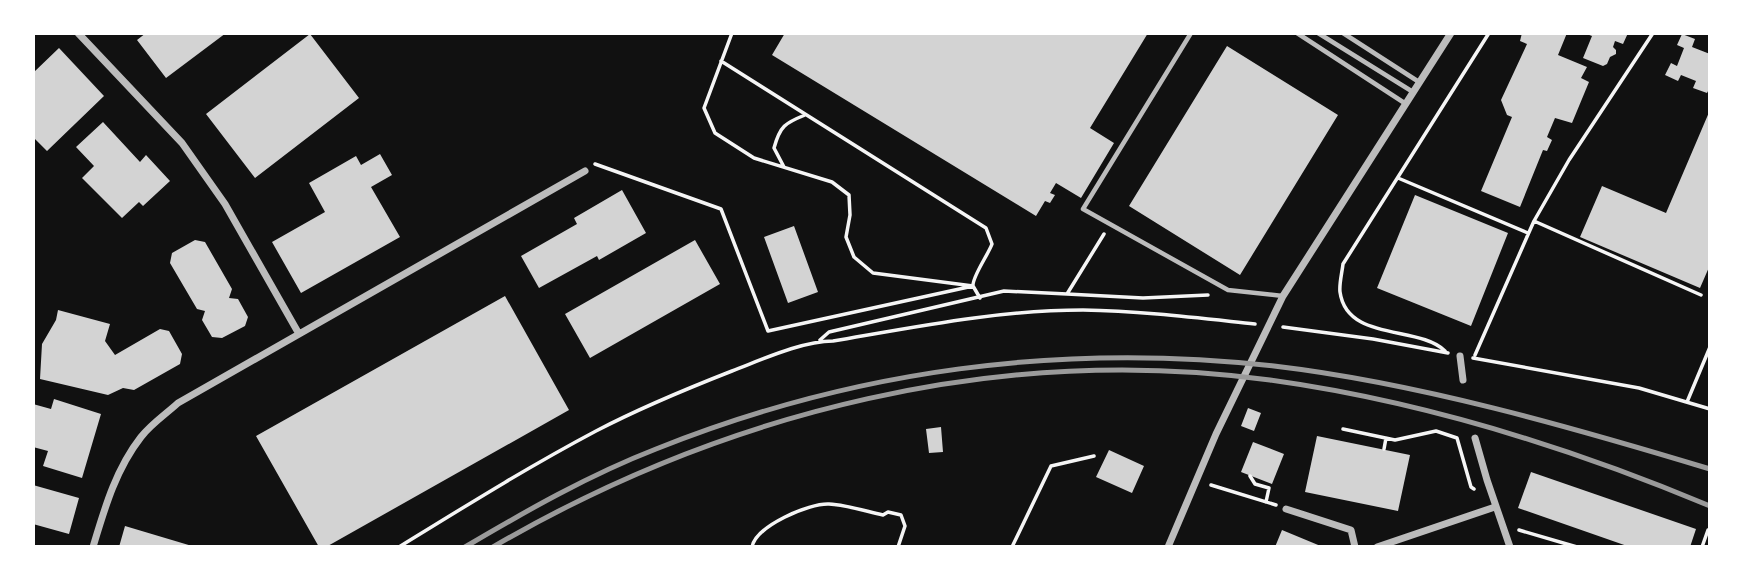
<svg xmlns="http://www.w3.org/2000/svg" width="1743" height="580" font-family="'DejaVu Sans',sans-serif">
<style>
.building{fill:#d3d3d3}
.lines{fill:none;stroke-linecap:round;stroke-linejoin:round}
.path{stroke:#f5f5f5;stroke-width:3.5}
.service{stroke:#bcbcbc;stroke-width:4.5}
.minor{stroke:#bcbcbc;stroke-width:7}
.rail{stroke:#9a9a9a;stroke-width:5}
</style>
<rect width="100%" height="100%" fill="#111"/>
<path class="building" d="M146,33H226L166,78L137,40Z
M785,33H1148L1090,128L1114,143L1081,198L1056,183L1050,193L1055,195L1050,203L1045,201L1036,216L772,55Z
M1522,33H1567L1558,55L1587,67L1581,78L1589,82L1572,123L1555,118L1547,137L1552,140L1547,151L1543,150L1520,207L1481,191L1512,117L1507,115L1501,100L1527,44L1520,41Z
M1584,33H1628L1623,44L1615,41L1613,47L1616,50V54L1610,57L1607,64L1603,66L1583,58L1592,36Z
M310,34L359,98L255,178L206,114Z
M1682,34L1695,39L1692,47L1710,54V87L1707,93L1693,88L1696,81L1681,75L1678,81L1665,75L1671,63L1677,66L1684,48L1677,45Z
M1227,46L1338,115L1240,275L1129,206Z
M59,48L104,96L47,151L33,137V73Z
M1710,110V265L1700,288L1580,237L1602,186L1666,213Z
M103,122L140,162L146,155L170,181L143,206L139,202L122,218L82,178L94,166L76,147Z
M380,154L392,175L371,187L400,237L301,293L272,242L325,212L309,183L356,156L361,165Z
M622,190L646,233L599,260L597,256L539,288L521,256L577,224L574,218Z
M1415,195L1508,233L1471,326L1377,288Z
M794,226L818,292L788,303L764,237Z
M195,240L205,242L232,289L229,298L238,299L248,317L245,326L222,338L212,337L202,320L205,311L197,309L170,263L172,253Z
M695,240L720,284L590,358L565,314Z
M505,296L569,410L326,547H319L256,436Z
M58,310L110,324L105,341L115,355L160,329L169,331L182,354L180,364L134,390L123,388L108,395L40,379L42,344L56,320Z
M54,399L101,414L82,478L43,466L48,451L33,447V404L51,409Z
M1248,408L1261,413L1254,431L1241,426Z
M941,427L943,452L929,453L926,429Z
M1317,436L1410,455L1398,511L1305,492Z
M1253,442L1284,454L1272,484L1241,472Z
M1109,450L1144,466L1132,493L1096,477Z
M1531,472L1696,529L1690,547H1630L1518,508Z
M33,485L79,498L69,534L33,524Z
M125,526L192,546V547H119Z
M1282,530L1323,547H1275Z"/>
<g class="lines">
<path class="path" d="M721,61L986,228L992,244C988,255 972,277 973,286L873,273L854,257L846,237L850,215L849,195L832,182L754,158L715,133L704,108L732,33
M595,164L721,209L768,331L973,286L980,298
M784,167L774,148C780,126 785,123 805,115
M1398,178L1528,233
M1534,221L1701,295
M1067,294L1143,298L1208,295
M1283,327L1373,339L1448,353
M820,340L829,332L1004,291L1067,294L1104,234
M1445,351C1419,325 1347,342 1340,292C1339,284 1342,273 1343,264L1489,33
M1475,355L1534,221L1569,160L1653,33
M1473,358L1639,388L1710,409
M1687,402L1710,347
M1343,429L1395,440L1436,431L1457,438L1471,487L1474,489
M1384,449L1386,438
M1250,476L1255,484L1269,488L1266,502
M1211,485L1276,505
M1519,530L1577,547
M399,547C464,507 528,467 596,431C640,408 686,389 732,371C761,360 802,341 833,341C915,327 999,310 1083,310C1141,311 1198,318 1255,324
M752,547C756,526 809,503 829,504C847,505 865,511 883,515L888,512L901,515L905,526L898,547
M1012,547L1051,466L1094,456
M1702,547L1708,530"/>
<path class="service" d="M1191,33L1083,209L1228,290L1283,296
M1297,33L1406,104
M1318,33L1413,92
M1343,33L1419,82"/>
<path class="minor" d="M78,33L182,143L225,204L299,334
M1460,356L1463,380
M1475,438L1487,480L1510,547
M1286,509L1351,530L1355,547
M93,547C105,507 116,469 141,437C151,424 166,414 178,403L585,171
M1168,547L1216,434L1283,296L1451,33
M1377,547L1495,507"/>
<path class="rail" d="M465,547C526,511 589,475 656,449C853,370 1062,342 1274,366C1418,383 1571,427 1710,469
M493,547C726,411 1001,343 1270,380C1422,401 1569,447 1710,506"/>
</g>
<rect width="1743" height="580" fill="none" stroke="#ffffff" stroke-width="70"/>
</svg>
